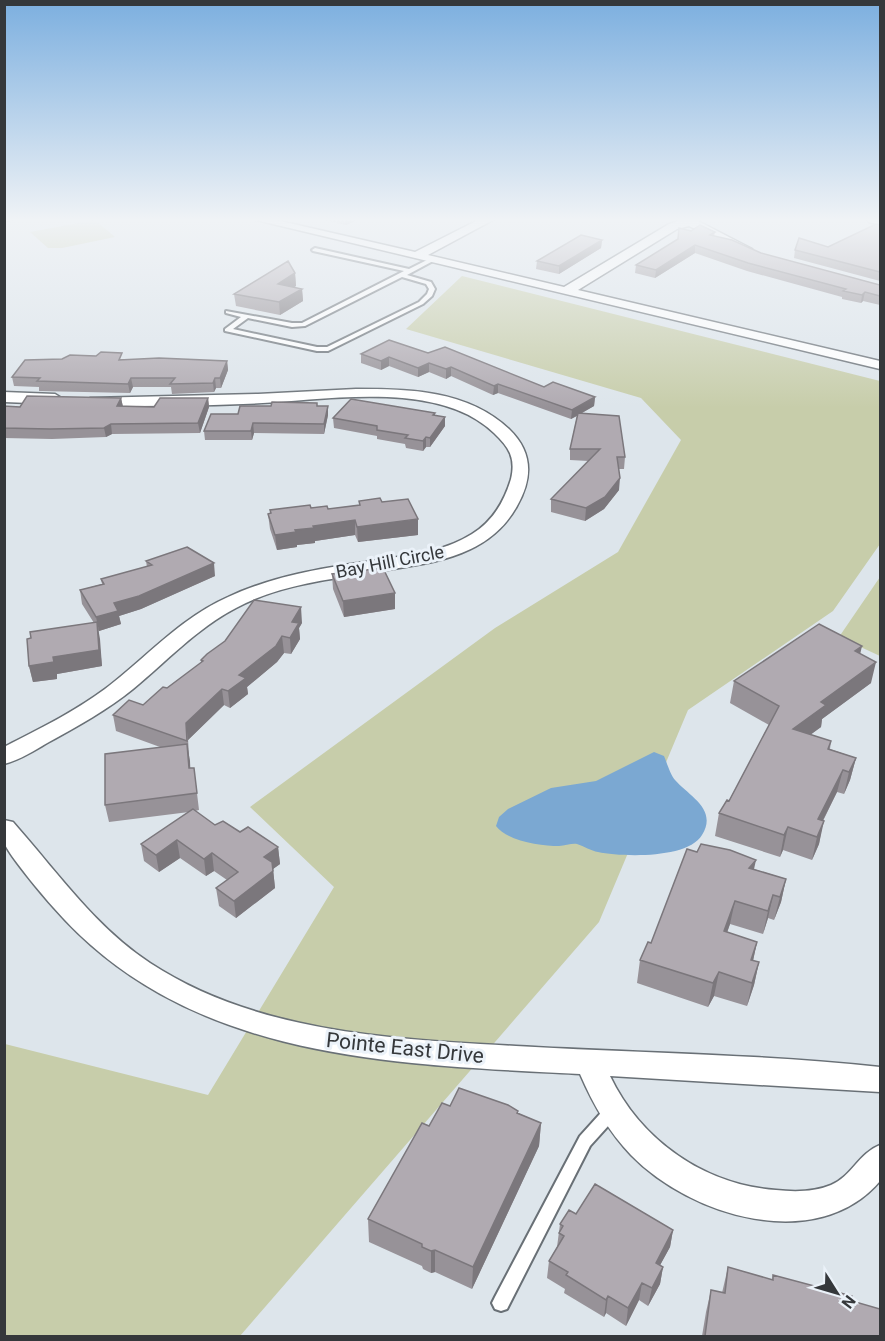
<svg xmlns="http://www.w3.org/2000/svg" width="885" height="1341" font-family="Roboto,sans-serif">
<style>
.green{fill:#c7cdaa}
.water{fill:#7ba8d2}
.lines{fill:none;stroke-linecap:round;stroke-linejoin:round}
.service-casing{stroke:#697076;stroke-width:4}
.minor-casing{stroke:#697076;stroke-width:3}
.service{fill:#fff;fill-rule:evenodd}
.minor{fill:#fff;fill-rule:evenodd}
.wall{fill:#979298}
.shaded-wall{fill:#7b777c}
.building{fill:#b0aab1;stroke:#7b777c;stroke-width:1.5}
.labels{text-anchor:middle;stroke-width:6;stroke-linejoin:round;paint-order:stroke}
.street-label{font-size:18px;fill:#35383b;stroke:#ebf2f9}
.near-street-label{font-size:21px;fill:#35383b;stroke:#ebf2f9}
</style>
<rect width="100%" height="100%" fill="#dde5eb"/>
<path class="green" d="M95,220L115,237L62,248H48L30,232Z
M462,276L880,381V544L833,611L688,710L599,922L240,1336H5V1044L208,1095L334,887L250,807L495,628L618,552L681,440L641,398L406,329Z
M880,577V656L839,637Z"/>
<path class="water" d="M654,752L664,756C667,763 670,774 675,780C689,796 718,809 702,835C688,859 622,857 598,852C591,851 584,846 577,844C572,843 565,846 559,846C541,846 507,841 496,826L499,817L508,809L551,788L596,781Z"/>
<g class="lines">
<defs>
<path id="service" d="M315,248L409,269L429,259H433V261L407,275L431,282L435,289L432,296L423,304L328,351H317L225,331V329L241,317L226,313V311L292,323H302L404,271L313,251L312,250ZM402,277L426,284L429,289L427,294L419,302L327,347H317L233,329L248,318L292,327L305,326Z
M613,1103L618,1105L621,1110L618,1115L590,1146L507,1309L501,1311L495,1309L492,1303L495,1297L580,1136L608,1105Z"/>
<path id="minor" d="M256,220H276L415,252L478,220H493L428,255L564,287L669,224L681,220H696L752,249L742,252L689,226L677,229L578,290L880,361V369Z
M867,220H880V225L869,222Z
M356,389C411,389 467,390 509,429C533,452 533,478 517,506C486,563 418,564 362,574C319,581 274,587 236,608C196,629 167,661 133,689C107,710 78,726 49,742C35,750 20,760 4,764V747C39,729 74,712 105,689C146,658 180,618 228,597C273,576 322,568 371,561C406,555 442,553 472,534C493,521 504,502 511,479C516,458 509,447 494,433C436,377 317,402 243,404C194,406 144,406 95,406L87,401L90,398L258,394Z
M4,392L55,394L63,399L55,404L4,402Z
M4,820L13,822L19,829C61,877 96,927 150,963C257,1033 391,1039 516,1046C637,1053 760,1054 880,1067V1092L610,1076C641,1141 705,1185 776,1190C794,1192 814,1192 831,1185C851,1177 859,1153 880,1145V1181C817,1255 690,1216 631,1155C608,1131 593,1104 580,1074C391,1064 188,1061 54,908C44,897 7,853 4,842C3,836 4,827 4,820Z"/>
</defs>
<use href="#service" class="service-casing"/>
<use href="#minor" class="minor-casing"/>
<use href="#service" class="service"/>
<use href="#minor" class="minor"/>
</g>
<path class="wall" d="M323,220H357L346,225Z
M880,225V281L794,258L795,250L828,247Z
M691,231L715,232L714,236L761,253L880,285V305L863,301L861,303L842,299V297L747,271L695,253L655,278L635,273L636,265Z
M602,240L601,248L559,274L536,269L537,261Z
M295,273L296,286L294,287L302,289L303,301L280,315L236,306L234,294Z
M428,353L544,387L595,397L594,406L582,413L625,457L624,469H619V490L604,509L585,521L551,512V499L589,461L570,460V449L577,416L571,419L498,393L493,395L451,376L446,379L429,372L418,377L389,366L381,370L361,363V354Z
M123,359L227,361L228,370L221,388H216L214,392L172,394L171,387H133L130,393L39,391V387L14,386L12,377Z
M121,398L123,407H154L208,398L209,407L200,433L112,434L106,437L52,439L4,438V406L20,407Z
M317,403V406H328V415L324,434L254,433L252,440H205L204,431L238,414L271,406Z
M435,413V415L445,426L430,447H426L423,451L406,448L405,444L377,439V436L334,428L333,418Z
M359,501L382,502L418,535L358,542L355,535L315,541V543L297,545V547L277,550L270,529L268,514H270V510L311,508L328,509L359,505Z
M146,561L215,576L141,609L119,616L121,624L99,631L98,630L102,666L57,674V679L33,682L29,666L94,623L82,604L80,590L102,584L101,579L147,567Z
M332,574L395,593V609L344,617L333,589Z
M302,623L299,628L300,639L291,654L284,653L277,662L247,687L248,694L230,708L224,705L188,740L190,768L196,785L199,810L195,811L215,825L240,832L278,847L280,864L273,869L275,888L236,918L219,906L216,888L227,880L214,871L206,876L180,858L159,872L144,861L141,844L189,812L109,822L105,805L160,747L116,731L113,715L143,705L201,663V660Z
M860,654L871,683L822,719L821,727L810,735L831,741L830,749L856,758L850,780L844,794L837,792L823,821L819,844L812,860L783,850L780,857L715,836L719,813L729,801L769,725L730,703L734,681Z
M754,869L786,879L781,902L774,920L768,918L763,934L730,924L727,933L757,942L753,961L759,962L754,985L747,1006L714,996L708,1007L637,983L640,960L651,943Z
M450,1106L518,1113L541,1123L539,1146L472,1289L435,1272L431,1273L423,1269L422,1266L369,1242L368,1219L429,1126Z
M576,1214L673,1230L670,1247L660,1265L663,1267L660,1284L648,1306L639,1300L626,1326L606,1313L604,1317L564,1293L565,1289L547,1278L549,1261L557,1247L560,1224Z
M728,1267L772,1280L773,1275L852,1301L880,1336H702L706,1312L711,1290L722,1293Z"/>
<path class="shaded-wall" d="M4,220H16L4,223Z
M345,220H357L346,225Z
M602,240L601,248L559,274V266Z
M695,245V253L655,278L656,270Z
M295,273L296,286L279,297L278,284Z
M302,289L303,301L280,315L279,302Z
M865,292L863,301L861,303L862,295Z
M389,357V366L381,370V361Z
M227,361L228,370L221,388L220,378Z
M429,363V372L418,377V368Z
M451,367V376L446,379V369Z
M131,378L133,387L130,393L128,384Z
M215,378L216,388L214,392L213,383Z
M498,384V393L493,395L494,386Z
M595,397L594,406L571,419L572,410Z
M121,398L123,407L117,406Z
M208,398L209,407L200,433L198,423Z
M328,406V415L324,434V424Z
M445,417V426L430,447V438Z
M253,423L254,433L252,440L251,431Z
M111,424L112,434L106,437L104,428Z
M426,437V447L423,451V441Z
M620,478L619,490L604,509L585,521L586,508Z
M418,519V535L358,542L357,527Z
M355,520V535L315,541V543L297,545V547L277,550L275,535L313,526Z
M214,563L215,576L141,609L119,616L121,624L99,631L96,617L114,603Z
M395,593V609L344,617L343,601Z
M301,607L302,623L299,628L300,639L291,654L290,638L292,622Z
M97,622L100,639L102,666L57,674V679L33,682L29,666L53,657Z
M282,636L284,653L277,662L247,687L248,694L230,708L228,691L239,675Z
M862,646L857,668L855,651Z
M876,662L871,683L822,719L821,727L788,751L793,729L821,702Z
M222,689L224,705L188,740L190,758L186,723Z
M187,744L190,761L191,785L189,768Z
M856,758L850,780L844,794L849,772Z
M843,770L837,792L815,836L818,819Z
M824,821L819,844L812,860L817,837Z
M788,827L783,850L780,857L784,835Z
M177,840L180,858L159,872L156,855Z
M278,847L280,864L273,869L275,888L236,918L234,901L264,857Z
M212,853L214,871L206,876L204,859Z
M756,860L751,883L749,868Z
M786,879L781,902L774,920L780,897Z
M773,895L768,918L763,934L768,911Z
M735,901L730,924L719,954L724,931Z
M757,942L752,965L746,983L751,960Z
M759,962L754,985L747,1006L752,983Z
M719,972L714,996L708,1007L713,983Z
M541,1123L539,1146L472,1289L473,1267Z
M673,1230L670,1247L652,1280L656,1263Z
M435,1250V1272L431,1273V1251Z
M663,1267L660,1284L648,1306L652,1288Z
M642,1283L639,1300L626,1326L628,1308Z
M608,1296L606,1313L604,1317L606,1300Z"/>
<path class="building" d="M876,224L880,225V272L795,250L799,238L828,247Z
M700,225L715,232L710,235L732,240L761,253L880,285V296L865,292L862,295L843,291L846,289L748,263L695,245L656,270L636,265L678,239L679,228L691,231Z
M581,235L602,240L559,266L537,261Z
M288,261L295,273L278,284L302,289L279,302L234,294Z
M389,340L428,353L445,347L544,387L553,382L595,397L572,410L498,384L494,386L451,367L446,369L429,363L418,368L389,357L381,361L361,354Z
M101,352L122,353L119,360L159,358L227,361L220,378H215L213,383L170,384L175,378H131L128,384L37,381L40,378L12,377L25,360L62,359L70,355L96,356Z
M27,396L121,398L117,406L154,407L160,398H208L198,423L111,424L104,428L50,429L4,428V406L20,407Z
M351,399L435,413L433,415L445,417L430,438L426,437L423,441L405,438L408,435L377,430V426L333,418Z
M272,402L317,403V406H328L324,424L253,423L251,431H204L211,414H238L240,406H271Z
M578,413L619,416L625,457H617L620,478L605,497L586,508L551,499L600,449H570Z
M380,498L382,502L408,499L418,519L357,527L355,520L313,526L314,528L295,530L296,532L275,535L268,514L271,513L270,510L310,505L311,508L327,506L328,509L360,505L359,501Z
M187,547L214,563L139,596L114,603L118,611L96,617L80,590L104,584L101,579L152,565L146,561Z
M383,568L395,593L343,601L332,574Z
M254,600L301,607L292,622L299,623L290,638L282,636L276,646L239,675L246,678L228,691L222,689L186,723L187,741L113,715L129,700L143,705L163,687L167,688L203,661L201,660L207,654L225,641Z
M97,622L99,650L53,657L54,662L29,666L27,639L31,638L30,632Z
M819,624L862,646L855,651L876,662L821,702L826,705L793,729L831,741L828,749L856,758L849,772L843,770L818,819L824,821L817,837L788,827L784,835L719,813L727,800L729,801L779,706L734,681Z
M187,744L189,768H194L197,793L105,805V754Z
M193,809L215,825L223,821L240,832L248,827L278,847L264,857L272,862L273,871L234,901L216,888L238,872L212,853L204,859L177,840L156,855L141,844Z
M701,844L730,850L756,860L749,868L786,879L780,897L773,895L768,911L735,901L724,931L757,942L751,960L759,962L752,983L719,972L713,983L640,960L648,942L651,943L687,849L697,852Z
M459,1088L508,1105L518,1111L517,1113L541,1123L473,1267L435,1250L431,1251L422,1247V1244L368,1219L422,1123L429,1126L442,1103L450,1106Z
M595,1184L673,1230L656,1263L663,1267L652,1288L642,1283L628,1308L608,1296L606,1300L566,1275L568,1272L549,1261L564,1236L559,1233L563,1226L560,1224L569,1210L576,1214Z
M728,1267L773,1280V1275L852,1296V1301L880,1309V1336H705L711,1290L725,1293Z"/>
<linearGradient id="sky" x2="0" y2="1"><stop stop-color="#7cafdf"/><stop offset="0.54" stop-color="#f0f3f6"/><stop offset="1" stop-color="#f0f3f6" stop-opacity="0"/></linearGradient>
<rect width="885" height="408" fill="url(#sky)"/>
<g class="labels">
<g class="street-label">
<text transform="translate(390 562) rotate(-11)" y="6">Bay Hill Circle</text>
</g>
<g class="near-street-label">
<text transform="translate(405 1048) rotate(6)" y="7">Pointe East Drive</text>
</g>
</g>
<rect width="885" height="1341" fill="none" stroke="#35383b" stroke-width="12"/>
<g transform="translate(837 1293) rotate(127)" stroke="#ebf2f9" stroke-width="4.5" paint-order="stroke">
<path d="M0-4.5L10 22L0 15L-10 22Z" fill="#35383b"/>
<text y="-9" font-size="16" font-weight="bold" text-anchor="middle" fill="#35383b">N</text>
</g>
</svg>
